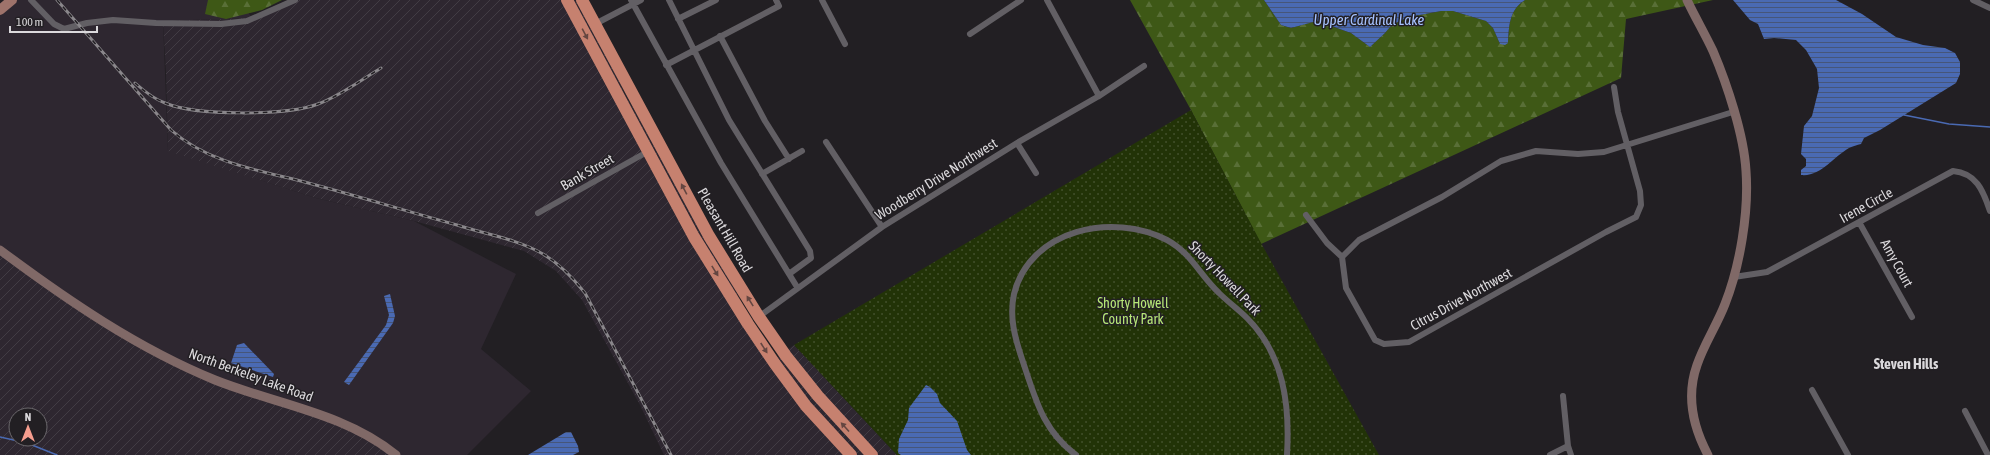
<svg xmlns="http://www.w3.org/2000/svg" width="1990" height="455" font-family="'Asap Condensed',sans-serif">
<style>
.built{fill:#2e2730}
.industrial{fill:url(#industrial-furrows);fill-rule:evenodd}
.forest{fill:url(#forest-firs)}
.park{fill:url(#park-dots)}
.water{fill:url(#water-rules)}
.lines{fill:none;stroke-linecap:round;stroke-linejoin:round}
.stream{stroke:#4a6ab3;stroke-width:1.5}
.street{stroke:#625f64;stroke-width:6}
.secondary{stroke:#806967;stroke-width:9}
.primary{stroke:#9e736b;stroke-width:10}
.highway{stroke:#c6816f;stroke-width:12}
.rail-casing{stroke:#8a878b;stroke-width:3}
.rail{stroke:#221f23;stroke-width:1.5;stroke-dasharray:4.5;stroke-linecap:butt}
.oneway{fill:#644641}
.labels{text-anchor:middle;stroke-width:3;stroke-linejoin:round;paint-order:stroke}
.street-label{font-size:14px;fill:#dbd9dc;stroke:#221f23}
.park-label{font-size:14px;fill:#b6e777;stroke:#221f23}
.water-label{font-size:15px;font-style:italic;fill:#a6c2fe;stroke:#221f23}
.neighbourhood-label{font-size:15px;font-weight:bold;fill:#dbd9dc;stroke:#221f23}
</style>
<defs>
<pattern id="industrial-furrows" width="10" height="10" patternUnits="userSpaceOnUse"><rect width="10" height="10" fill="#2e2730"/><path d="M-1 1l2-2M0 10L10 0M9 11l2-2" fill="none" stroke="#423c44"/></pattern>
<pattern id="forest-firs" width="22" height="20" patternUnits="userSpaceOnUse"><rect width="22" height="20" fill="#3e5816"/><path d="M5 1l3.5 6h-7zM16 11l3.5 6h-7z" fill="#596f37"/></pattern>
<pattern id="park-dots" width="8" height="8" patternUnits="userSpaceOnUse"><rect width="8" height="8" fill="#223307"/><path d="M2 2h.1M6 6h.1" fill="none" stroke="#42502b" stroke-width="1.8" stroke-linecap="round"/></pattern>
<pattern id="water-rules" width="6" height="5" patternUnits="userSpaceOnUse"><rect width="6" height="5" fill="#4a6ab3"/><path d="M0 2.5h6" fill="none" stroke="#46567a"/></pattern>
</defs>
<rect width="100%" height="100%" fill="#221f23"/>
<path class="built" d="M12,0H240L252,18L163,21L168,150L316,198L414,221L516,274L481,349L531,391L467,455H396L159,354L0,250V11Z"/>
<path class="industrial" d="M287,0H580L625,94L710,242L756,330L775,359L794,345L897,455H664L640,405L582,300L556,271L524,251L414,221L316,198L168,151L166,73L163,21L252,18Z
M0,250L121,333L187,368L338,421L396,455H0ZM16,415H40V439H16Z"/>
<path class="forest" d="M208,0H282L262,10L226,19L205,14Z
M1130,0H1264L1281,25L1291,28L1316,21L1351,33L1370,47L1385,33L1390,27L1398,22L1409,17L1441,11H1453L1486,21L1493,28L1500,44L1508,43C1509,26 1509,10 1525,0H1713L1626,19L1621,78L1261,244L1191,110Z"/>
<path class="park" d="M1191,110L1261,243L1379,455H897L794,345Z"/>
<path class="water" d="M1264,0H1525C1509,10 1509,26 1508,43L1505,45L1500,44L1493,28L1486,21L1453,11H1441L1409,17L1398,22L1390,27L1385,33L1370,47L1351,33L1317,21L1291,28L1281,25Z
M1733,0H1836L1862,14L1896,37L1923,45L1945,48L1955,53L1960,62V74L1956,83L1880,130L1864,138L1861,144C1857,145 1853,146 1849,148C1833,157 1821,177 1801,175V170L1806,166V159L1801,154L1804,126L1812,116L1819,88L1817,69L1806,50L1796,40L1774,38L1764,39L1758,24L1750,20Z
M390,294L395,316L393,323L349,385L344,382L386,325L389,315L384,296Z
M244,343L274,374L273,377L231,363L237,345Z
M926,385L930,387L937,394L940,403L957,421L967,450L971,455H901L898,453L899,439L908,420L909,408Z
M566,432H571L578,446L579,452L573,455H528Z"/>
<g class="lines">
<path class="stream" d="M1904,115L1949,124L1990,127
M0,437L27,443L57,455"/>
<path class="street" d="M31,0L54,24L64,29L87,23L113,20L156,23L221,24L247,21L295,0
M631,0L721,163L797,287
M669,0L729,120L810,251L811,258L789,274
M822,0L845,44
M1047,0L1099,96
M1973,0L1990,8
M678,19L716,0
M595,24L641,0
M970,34L1021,0
M720,36L765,121L789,159
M666,65L779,6L776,0
M1614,87L1618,112L1640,191L1641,205L1636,217L1606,232L1409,342L1384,344L1375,340L1346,288L1342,257L1359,240L1442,197L1501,161L1536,151L1578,154L1604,152L1733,112
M826,142L882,227
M1017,143L1036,173
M762,174L802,151
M538,213L647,152
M1306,215L1327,243L1342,257
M1859,222L1912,317
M1734,277L1767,272L1780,265L1953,171C1976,173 1983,190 1990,211
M757,318L882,227L1017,143L1099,96L1144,66
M1812,390L1848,455
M1563,396L1568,446L1571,455
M1965,411L1988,455
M1076,455C1042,430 1035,397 1022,359C1015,338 1009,317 1014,294C1030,229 1113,212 1167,240C1191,253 1200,275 1219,293C1228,302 1238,309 1247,318C1284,355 1290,405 1287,455
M1550,455L1568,446"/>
<path class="secondary" d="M1687,0C1695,17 1705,34 1713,51C1727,84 1744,135 1746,171C1749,212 1740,266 1725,304C1717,325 1704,344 1697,365C1686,396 1693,427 1708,455
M0,250C67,300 137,348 215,380C275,404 345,413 396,455"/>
<path class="primary" d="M0,10L12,0"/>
<path class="highway" d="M567,0L694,237L748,324L775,364L806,406L851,455
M582,0L709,236L759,317L786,356L818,396L872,455"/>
<defs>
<path id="rail" d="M57,0L171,130C205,160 250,169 293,179C348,193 402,210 457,225C485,234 517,239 543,254C560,264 573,278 585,293L671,455
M135,83C144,91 154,99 165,103C196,116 287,116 318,104C340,96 361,80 381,68"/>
</defs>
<use href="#rail" class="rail-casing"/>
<use href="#rail" class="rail"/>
</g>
<defs><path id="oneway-solid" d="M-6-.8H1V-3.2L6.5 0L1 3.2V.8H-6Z"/></defs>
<g class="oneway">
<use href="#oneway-solid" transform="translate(585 34) rotate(62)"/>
<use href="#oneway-solid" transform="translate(684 189) rotate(-118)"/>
<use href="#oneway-solid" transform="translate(715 271) rotate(58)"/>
<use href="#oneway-solid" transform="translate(750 301) rotate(-122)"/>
<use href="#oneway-solid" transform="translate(764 348) rotate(57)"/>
<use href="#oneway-solid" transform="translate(845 427) rotate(-132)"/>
</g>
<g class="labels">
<g class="street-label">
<text transform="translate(587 172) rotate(-30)" y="5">Bank Street</text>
<text transform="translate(936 179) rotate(-32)" y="5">Woodberry Drive Northwest</text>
<text transform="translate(1866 205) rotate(-29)" y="5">Irene Circle</text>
<text transform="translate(725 230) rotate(60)" y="5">Pleasant Hill Road</text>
<text transform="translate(1897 263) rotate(61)" y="5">Amy Court</text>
<text transform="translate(1225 278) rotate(46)" y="5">Shorty Howell Park</text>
<text transform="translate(1461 299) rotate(-29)" y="5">Citrus Drive Northwest</text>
<text transform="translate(251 375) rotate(20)" y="5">North Berkeley Lake Road</text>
</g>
<g class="park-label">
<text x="1133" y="308">Shorty Howell<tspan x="1133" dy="16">County Park</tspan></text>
</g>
<g class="water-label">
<text x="1369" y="25">Upper Cardinal Lake</text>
</g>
<g class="neighbourhood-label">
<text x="1906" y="369">Steven Hills</text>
</g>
</g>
<g transform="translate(28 427)"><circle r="19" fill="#221f23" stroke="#6c696d"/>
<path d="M0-3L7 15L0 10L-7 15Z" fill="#f59d8e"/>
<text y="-6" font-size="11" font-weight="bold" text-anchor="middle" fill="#dbd9dc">N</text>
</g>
<path d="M10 26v6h87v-6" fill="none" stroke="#dbd9dc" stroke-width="2"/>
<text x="16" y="26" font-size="12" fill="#dbd9dc" stroke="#221f23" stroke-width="3" paint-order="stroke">100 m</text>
</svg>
